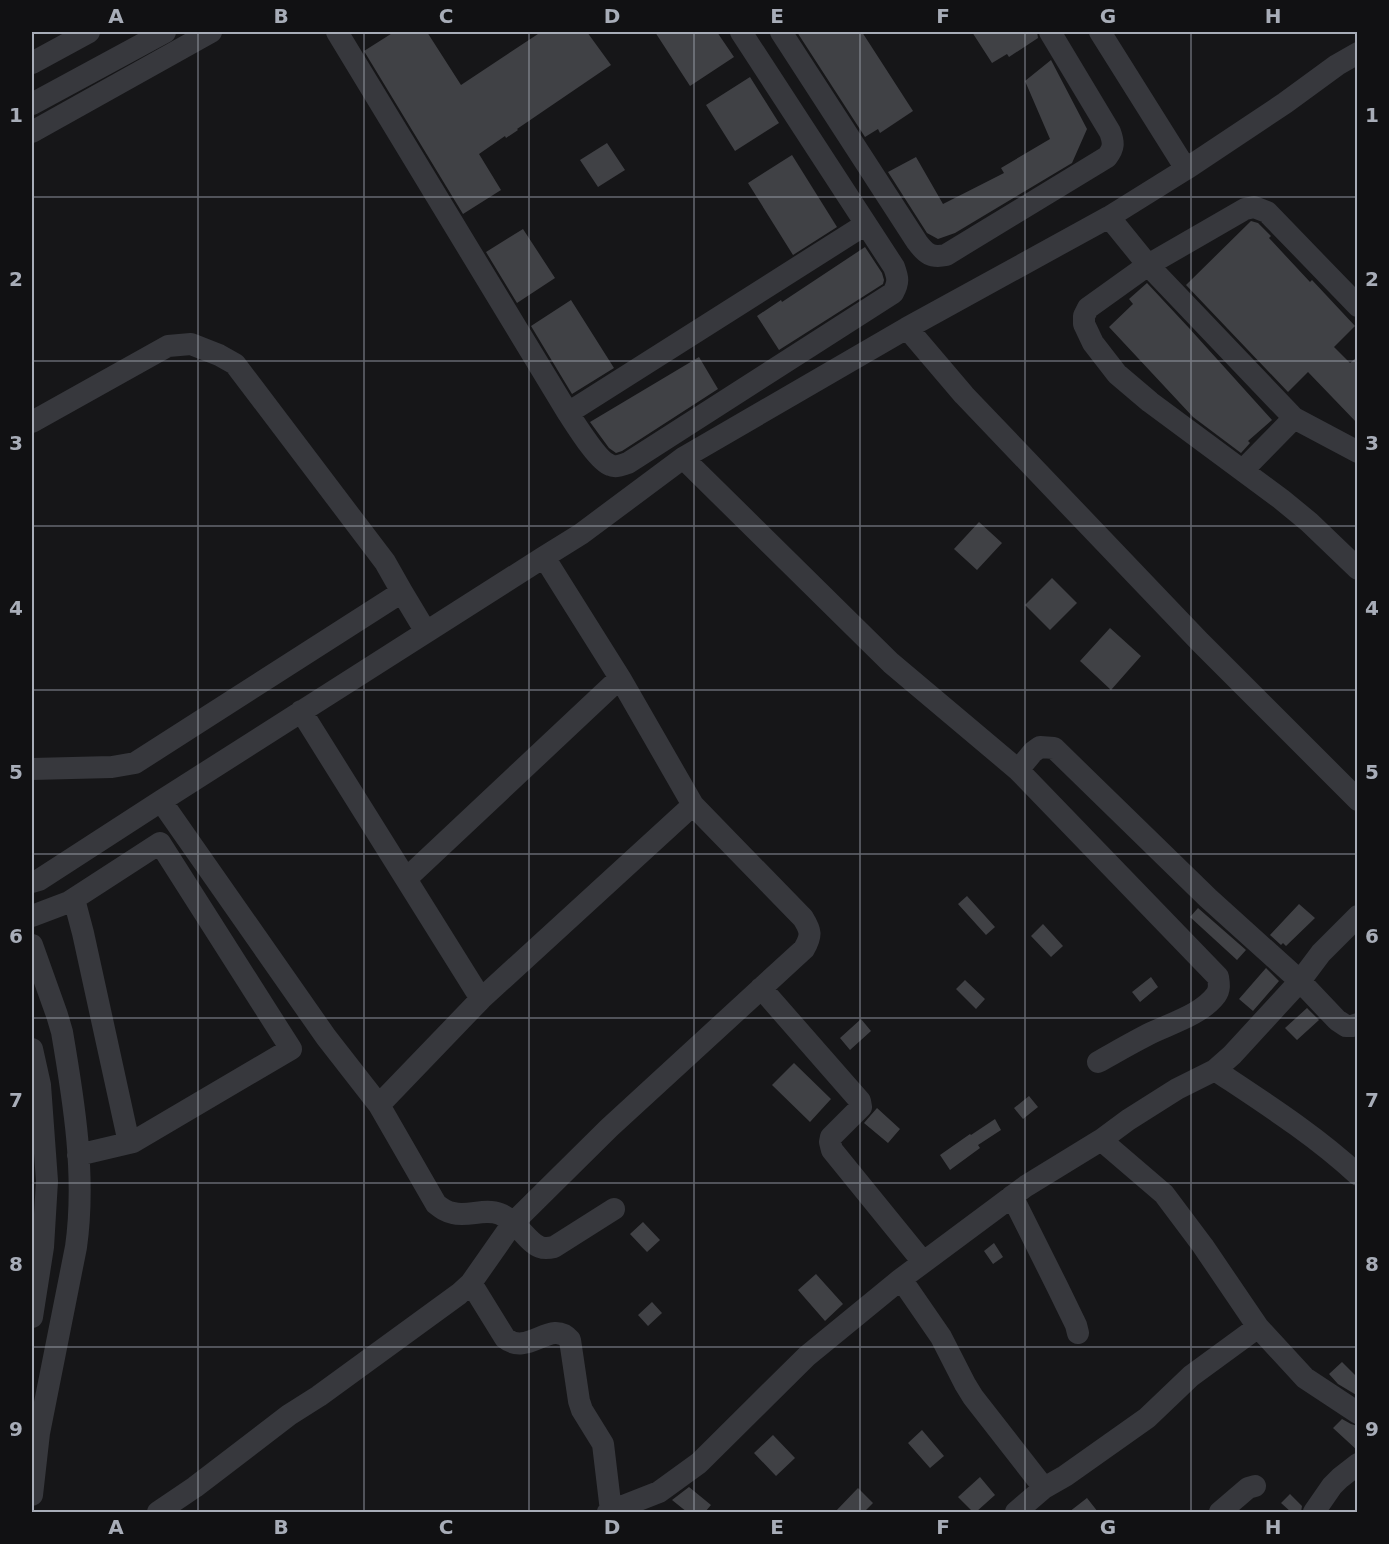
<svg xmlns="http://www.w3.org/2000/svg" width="1389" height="1544" font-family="'DejaVu Sans',sans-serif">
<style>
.building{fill:#404145}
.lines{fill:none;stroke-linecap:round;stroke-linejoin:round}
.minor{stroke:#37383d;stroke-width:22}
.grid{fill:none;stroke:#a8adb8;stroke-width:1.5;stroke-opacity:0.55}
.neatline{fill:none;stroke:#a8adb8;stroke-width:2}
.grid-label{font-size:20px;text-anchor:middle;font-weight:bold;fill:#a8adb8}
</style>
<rect width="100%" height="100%" fill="#161618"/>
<path class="building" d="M394,32H427L461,85L541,32H587L611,65L517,129L518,130L506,138L505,136L479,154L501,190L463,214L364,51Z
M655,32H717L734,57L690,86Z
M797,32H862L913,111L880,133L878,129L865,137Z
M972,32H1037L1038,38L1009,57L1007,54L992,63Z
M1051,60L1087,129L1072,163L955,233L938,239L927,233L888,172L916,157L943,204L1004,173L1001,168L1050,139L1025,81Z
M750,77L779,123L735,151L706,105Z
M607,143L625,170L598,187L580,160Z
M792,155L837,227L793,255L748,183Z
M1251,221L1258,223L1271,236L1269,238L1310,282L1312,280L1355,326L1334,347L1350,363L1358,356V424L1308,372L1288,392L1186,285Z
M523,229L555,278L517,303L486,252Z
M865,247L882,273L884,280L883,284L779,350L757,316L781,300L782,302Z
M1147,283L1189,328L1272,420L1248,441L1250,443L1241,453L1193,417L1109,327L1133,304L1129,299Z
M571,300L614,368L572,394L531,326Z
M699,357L718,389L622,451L616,453L609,448L590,422Z
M979,522L1002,543L977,570L954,549Z
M1052,578L1077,603L1050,630L1025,605Z
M1110,628L1141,656L1111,690L1080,661Z
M967,896L995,927L986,935L958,904Z
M1299,904L1315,918L1286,946L1283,943L1281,945L1270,935Z
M1198,908L1246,950L1237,960L1190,917Z
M1043,924L1063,946L1051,957L1031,936Z
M1266,968L1279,981L1253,1011L1239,999Z
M1151,977L1158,987L1140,1002L1132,992Z
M965,980L985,999L976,1009L956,989Z
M1307,1008L1319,1020L1297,1040L1285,1028Z
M861,1019L871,1031L850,1050L840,1038Z
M794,1063L831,1099L810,1122L772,1085Z
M1029,1096L1038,1107L1023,1119L1014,1108Z
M877,1108L900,1129L888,1143L864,1123Z
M995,1119L1001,1130L978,1145L980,1148L950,1170L940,1155L970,1134L971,1135Z
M643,1222L660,1240L647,1252L630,1234Z
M994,1243L1003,1257L993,1264L984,1251Z
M816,1274L843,1304L825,1321L798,1290Z
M652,1302L662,1313L648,1326L638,1315Z
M1342,1362L1358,1378V1396L1338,1384L1329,1374Z
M1342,1419L1351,1424L1358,1426V1451L1333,1428Z
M922,1430L944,1456L930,1468L908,1443Z
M773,1435L795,1458L776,1476L754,1453Z
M980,1477L995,1495L976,1512H973L958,1497Z
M689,1487L711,1505L705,1512H687L672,1500Z
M858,1488L873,1503L864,1512H835Z
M1290,1494L1302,1506L1301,1512H1291L1281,1503Z
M1087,1498L1098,1512H1069Z"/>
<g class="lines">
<path class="minor" d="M337,32L568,413C576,425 598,461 610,465C616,468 621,465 628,463L893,293C899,282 898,278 894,267L741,32
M781,32L917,242C926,254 931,258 946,255L1107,157C1114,148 1114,143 1110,132L1050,32
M1100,32L1186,169L1285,103L1337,65L1358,53
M32,63L89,32
M32,104L165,32
M32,132L211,32
M1186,169L1109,217L907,328L964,395L1200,642L1358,800
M1109,217L1148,265L1294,418L1358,452
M1358,306L1267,212L1254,207L1245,209L1148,265L1088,308L1084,316V324L1093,343L1117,374L1150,402L1281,499L1309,522L1358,569
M568,413L866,224
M32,422L168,346L191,344L219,355L235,364L385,562L402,592L135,763L112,767L32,769
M683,458L907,328
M1243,470L1294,418
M402,592L426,632
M301,711L481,999
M1018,770L1033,752L1040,747L1054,748L1208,898L1300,981L1337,1020L1346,1026H1352L1358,1024
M161,801L326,1037L379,1105L436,1204C441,1208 446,1212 453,1213C468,1217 485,1208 500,1214C516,1220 528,1243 540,1247C545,1249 550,1248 554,1247L614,1209
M406,879L620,678
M32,882L39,880L161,801L544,557L581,534L683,458L891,663L1018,770L1218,977C1219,984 1220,989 1216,995C1202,1014 1172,1023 1151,1033C1133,1042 1116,1052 1098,1062
M74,899L83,933L129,1143
M32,916L69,902L160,843L291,1049L133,1142L78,1155
M32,945L57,1015L62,1032C74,1102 86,1176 76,1247L39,1433L32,1495
M761,988L860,1101L861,1107L831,1137L830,1142L832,1150L923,1262
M32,1049L40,1085L47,1181L43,1247L32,1317
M1215,1070C1263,1102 1315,1135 1358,1175
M379,1105L481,999L693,805
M1101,1140L1164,1194L1203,1246L1258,1327L1305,1378L1358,1413
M1012,1196L1057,1286L1076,1325L1078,1333
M901,1279L941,1337L965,1384L973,1397L1044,1488
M471,1283L505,1338C528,1357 551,1318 570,1340L579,1401L582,1410L603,1444L611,1511
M158,1512L195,1487L289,1415L319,1396L459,1294L471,1283L513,1223L609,1128L804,949C812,935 811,931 803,918L693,805L620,678L544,557
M608,1512L659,1492L699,1463L807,1356L901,1279L1026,1186L1101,1140L1128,1120L1177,1089L1215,1070L1232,1055L1300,981L1321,953L1358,916
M1016,1512L1044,1488L1065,1476L1147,1418L1191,1376L1258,1327
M1220,1512L1248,1488L1255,1486
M1314,1512L1332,1486L1340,1478L1358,1464"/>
</g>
<path class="grid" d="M198,32V1512M364,32V1512M529,32V1512M694,32V1512M860,32V1512M1025,32V1512M1191,32V1512M32,197H1358M32,361H1358M32,526H1358M32,690H1358M32,854H1358M32,1018H1358M32,1183H1358M32,1347H1358"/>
<rect width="1389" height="1544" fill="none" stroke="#111113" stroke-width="66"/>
<rect x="33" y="33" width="1323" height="1478" class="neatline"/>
<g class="grid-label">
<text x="116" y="23">A</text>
<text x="281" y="23">B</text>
<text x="446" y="23">C</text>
<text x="612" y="23">D</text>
<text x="777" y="23">E</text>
<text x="943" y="23">F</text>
<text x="1108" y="23">G</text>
<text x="1273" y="23">H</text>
<text x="16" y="122">1</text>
<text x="1372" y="122">1</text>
<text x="16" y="286">2</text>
<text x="1372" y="286">2</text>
<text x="16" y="450">3</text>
<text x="1372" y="450">3</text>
<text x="16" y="615">4</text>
<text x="1372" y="615">4</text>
<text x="16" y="779">5</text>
<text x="1372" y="779">5</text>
<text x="16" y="943">6</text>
<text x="1372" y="943">6</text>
<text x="16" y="1107">7</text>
<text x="1372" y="1107">7</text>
<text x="16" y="1271">8</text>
<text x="1372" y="1271">8</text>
<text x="16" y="1436">9</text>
<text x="1372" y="1436">9</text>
<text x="116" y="1534">A</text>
<text x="281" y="1534">B</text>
<text x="446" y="1534">C</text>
<text x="612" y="1534">D</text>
<text x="777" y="1534">E</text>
<text x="943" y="1534">F</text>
<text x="1108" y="1534">G</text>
<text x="1273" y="1534">H</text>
</g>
</svg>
